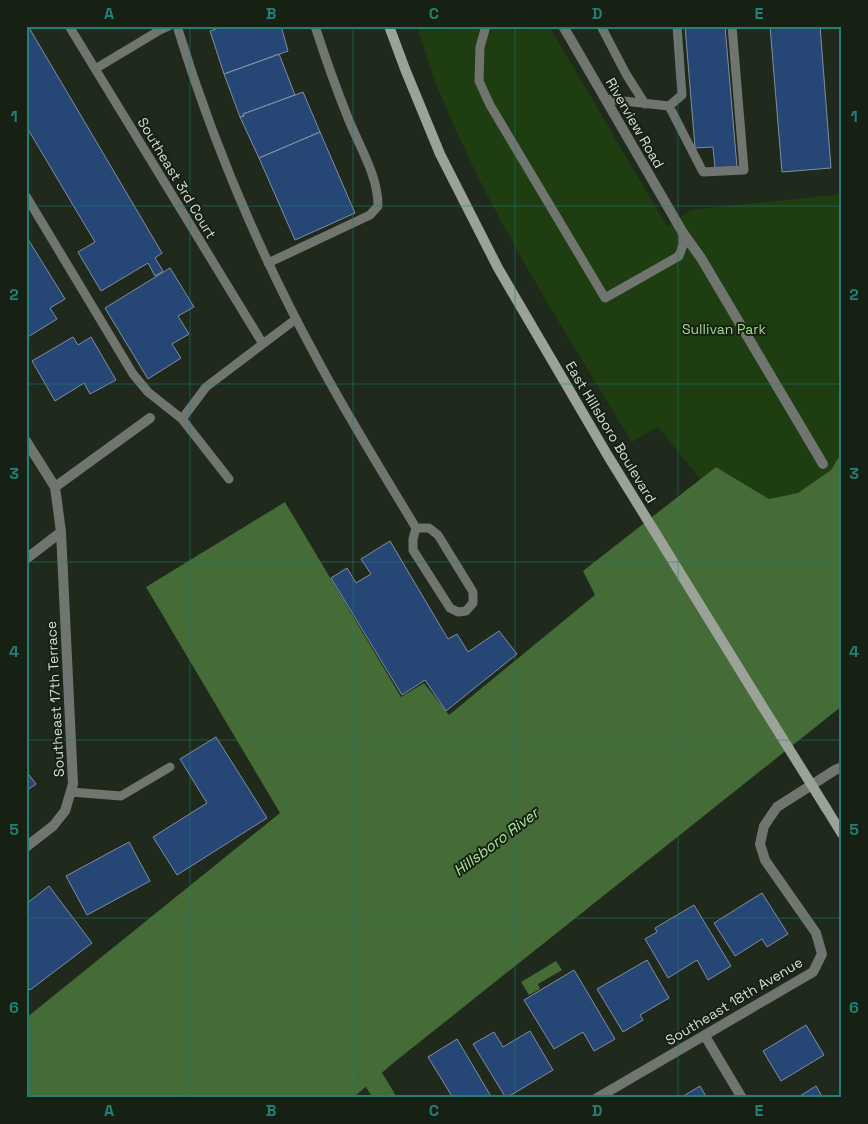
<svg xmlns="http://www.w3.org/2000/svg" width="868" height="1124" font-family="'Space Grotesk',sans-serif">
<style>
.green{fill:#1e3d11}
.water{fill:#456b36}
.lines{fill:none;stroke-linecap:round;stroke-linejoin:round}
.canal{stroke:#456b36;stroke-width:21}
.building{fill:#264676;stroke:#838e9f}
.service{stroke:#70766f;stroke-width:9}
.pedestrian{stroke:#70766f;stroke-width:10}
.minor{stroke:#70766f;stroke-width:10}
.secondary{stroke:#9ba398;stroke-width:10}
.secondary-bridge{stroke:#9ba398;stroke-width:10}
.grid{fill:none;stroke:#238078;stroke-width:1;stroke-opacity:0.55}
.labels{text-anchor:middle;stroke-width:4;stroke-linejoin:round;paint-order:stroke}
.street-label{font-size:14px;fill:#d7ded5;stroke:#162013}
.park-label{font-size:14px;fill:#a0d98b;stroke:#162013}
.water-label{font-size:15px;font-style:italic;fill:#afe99b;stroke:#162013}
.neatline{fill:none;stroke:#238078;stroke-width:2}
.grid-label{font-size:16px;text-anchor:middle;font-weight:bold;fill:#238078}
</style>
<rect width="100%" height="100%" fill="#1f291c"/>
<path class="green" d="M417,26H549L667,226L691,210L842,194V452L831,470L798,493L769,499L716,467L700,479L658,427L632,442C564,330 492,219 442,98C432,75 425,50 417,26Z"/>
<path class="water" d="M842,452V706L392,1064L353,1098H26V1018L280,813L146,587L285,502L401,697L424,683L449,715L595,595L583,571L716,467L769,499L798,493L831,470Z
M556,961L562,970L538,984L540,989L529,995L521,982Z"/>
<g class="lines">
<path class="canal" d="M359,1055L385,1098"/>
</g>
<path class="building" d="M26,26H28L162,253L155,258L163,271L155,276L148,263L101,291L78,252L95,242L26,126Z
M224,26H281L288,51L224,74L210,31Z
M685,26H725L737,167L715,168L713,147L695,148Z
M770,26H820L831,168L782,172Z
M279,54L295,95L243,114L244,116L240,117L224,74Z
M303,92L320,132L259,158L240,117L244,116L243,114Z
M320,132L355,213L295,240L259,158Z
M26,236L65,299L50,308L57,319L26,338V292L29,291L26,287Z
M170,268L194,307L178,316L189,334L172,344L181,358L148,379L105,308Z
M73,337L78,345L91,337L116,380L90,394L84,383L55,401L32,361Z
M390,541L448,639L457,634L468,652L499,631L517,654L446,711L425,680L402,695L331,578L347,568L356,583L371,574L361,559Z
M216,737L267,818L177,875L153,837L207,803L180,759Z
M26,771L36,784L26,791Z
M129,842L150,881L87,915L66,876Z
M49,886L92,943L30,990L26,985V904Z
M762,893L788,934L767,947L762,939L735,956L714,923Z
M694,905L731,966L708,980L697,960L668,978L645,939L657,932L655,928Z
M647,960L669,998L640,1015L643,1020L623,1032L597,989Z
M574,970L615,1039L594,1051L583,1032L554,1049L524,1000Z
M806,1025L824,1055L781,1081L763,1051Z
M530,1031L553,1070L506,1098L473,1044L494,1032L503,1047Z
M457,1039L492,1098H453L428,1057Z
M700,1086L707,1098H680Z
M816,1086L823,1098H797Z"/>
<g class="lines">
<path class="service" d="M69,26L263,344
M177,26C212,140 258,250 315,355C346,414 382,471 416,528L413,539V550L450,608L458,612L466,611L473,603V592L438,535L429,528H416
M486,26L480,47L479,81L490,105L605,298L679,256L683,245V233
M601,26L626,74L645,104
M95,69L160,30L169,26
M605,99L669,106L682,95L677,26
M669,106L703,172L744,170L732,26
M26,196L133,374L148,392L182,419L229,479
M268,263L370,215L378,206C378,175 359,146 348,118C336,88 325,57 315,26
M182,419L206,387L296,319
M71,792L121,796L170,767"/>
<path class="pedestrian" d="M683,233L701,258L823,464"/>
<path class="minor" d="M563,26L683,233
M26,441L55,487L61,532L73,784L65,811L53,826L26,847
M55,487L150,418
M26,559L61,532
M705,1036L742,1098
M597,1098L813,972L822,954L816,933L765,860L760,844L764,826L777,807L835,770L842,767"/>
<path class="secondary" d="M389,26L405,69L440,154L498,268L608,456L761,704
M826,808L842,834"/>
<path class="secondary-bridge" d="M761,704L826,808"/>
</g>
<path class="grid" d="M190,26V1098M353,26V1098M515,26V1098M678,26V1098M26,206H842M26,384H842M26,562H842M26,740H842M26,918H842"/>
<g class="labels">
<g class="street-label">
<text transform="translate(635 123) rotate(60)" y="5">Riverview Road</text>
<text transform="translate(177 178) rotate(59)" y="5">Southeast 3rd Court</text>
<text transform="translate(611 432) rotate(59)" y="5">East Hillsboro Boulevard</text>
<text transform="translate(55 699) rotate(-93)" y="5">Southeast 17th Terrace</text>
<text transform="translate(734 1001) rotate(-31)" y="5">Southeast 18th Avenue</text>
</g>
<g class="park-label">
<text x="724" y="334">Sullivan Park</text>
</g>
<g class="water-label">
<text transform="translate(496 842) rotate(-37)" y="5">Hillsboro River</text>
</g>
</g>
<rect width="868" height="1124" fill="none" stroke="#162013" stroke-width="55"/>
<rect x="28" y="28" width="812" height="1068" class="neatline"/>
<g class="grid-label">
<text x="109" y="19">A</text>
<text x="271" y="19">B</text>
<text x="434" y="19">C</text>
<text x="597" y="19">D</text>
<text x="759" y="19">E</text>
<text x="14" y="122">1</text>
<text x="854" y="122">1</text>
<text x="14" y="300">2</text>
<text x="854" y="300">2</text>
<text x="14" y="479">3</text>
<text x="854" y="479">3</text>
<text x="14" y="657">4</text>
<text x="854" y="657">4</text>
<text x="14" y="835">5</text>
<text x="854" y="835">5</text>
<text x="14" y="1013">6</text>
<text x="854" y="1013">6</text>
<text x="109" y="1116">A</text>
<text x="271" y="1116">B</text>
<text x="434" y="1116">C</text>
<text x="597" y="1116">D</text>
<text x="759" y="1116">E</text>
</g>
</svg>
